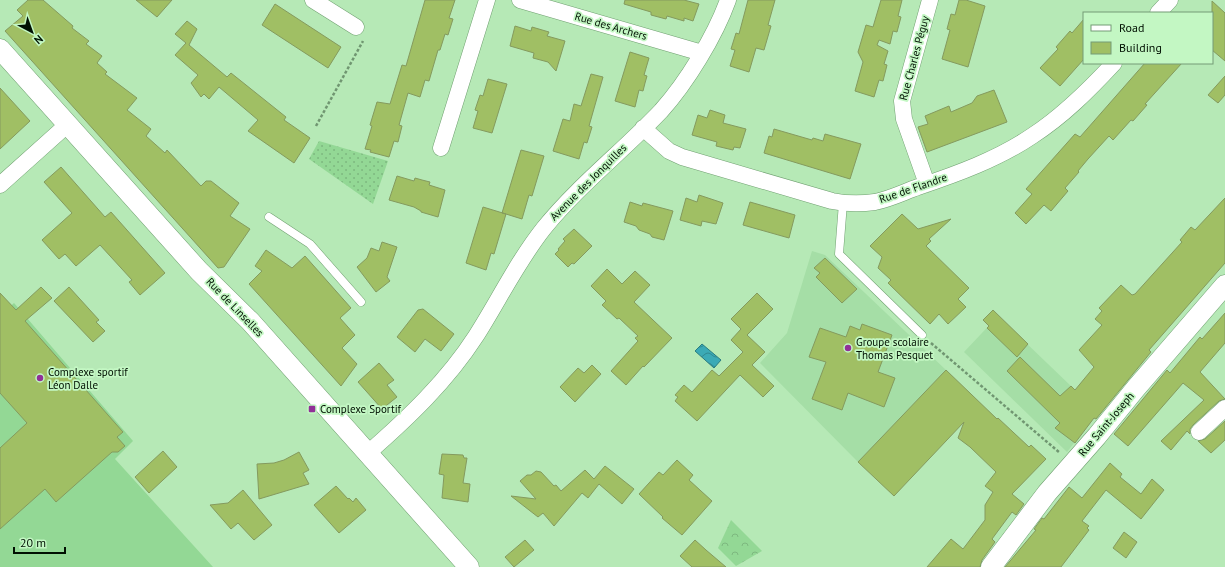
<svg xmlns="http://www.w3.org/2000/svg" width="1225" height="567" font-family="'PT Sans',sans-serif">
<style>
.built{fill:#a5dea6}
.grass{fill:url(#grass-dots)}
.forest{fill:url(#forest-crowns)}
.pitch{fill:#93d895}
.water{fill:url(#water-waves);stroke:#2a7c80}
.building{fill:#a0bf64;stroke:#849a5e}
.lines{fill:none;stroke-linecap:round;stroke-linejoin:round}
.service-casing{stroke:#70a071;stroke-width:9}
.minor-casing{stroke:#70a071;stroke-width:17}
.tertiary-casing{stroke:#70a071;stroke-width:21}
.path{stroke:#709671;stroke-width:2.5;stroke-dasharray:3 2;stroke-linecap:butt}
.service{stroke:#fff;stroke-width:8}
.minor{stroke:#fff;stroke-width:16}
.tertiary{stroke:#fff;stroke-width:20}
.poi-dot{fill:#913098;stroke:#c3f7c3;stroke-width:1.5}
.labels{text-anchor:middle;stroke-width:3.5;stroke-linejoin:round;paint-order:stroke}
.street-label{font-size:11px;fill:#011002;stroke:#c3f7c3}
.poi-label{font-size:11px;fill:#011002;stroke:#c3f7c3;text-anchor:start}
</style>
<defs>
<pattern id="grass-dots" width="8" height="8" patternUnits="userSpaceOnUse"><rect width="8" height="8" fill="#93d895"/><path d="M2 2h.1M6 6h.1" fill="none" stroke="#7db87f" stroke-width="1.8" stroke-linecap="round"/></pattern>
<pattern id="forest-crowns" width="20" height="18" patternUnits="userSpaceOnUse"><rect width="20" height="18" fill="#93d895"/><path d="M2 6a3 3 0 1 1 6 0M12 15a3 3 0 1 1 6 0" fill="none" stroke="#7db87f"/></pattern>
<pattern id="water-waves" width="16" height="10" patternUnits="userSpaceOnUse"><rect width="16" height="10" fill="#3baab6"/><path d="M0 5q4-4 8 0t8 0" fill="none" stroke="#2f8992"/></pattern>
</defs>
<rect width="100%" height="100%" fill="#b6e9b6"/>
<path class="built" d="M812,251L825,255L946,370L858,462L760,363L787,333Z
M998,316L1098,412L1067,452L964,352Z"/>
<path class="grass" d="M319,141L388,161L373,204L309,159Z"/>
<path class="forest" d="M731,520L762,551L736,566L718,548Z"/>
<path class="pitch" d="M14,303L133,441L115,459L213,567H0V316Z"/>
<path class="water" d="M702,344L721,360L714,368L695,351Z"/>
<path class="building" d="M28,0H43L73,26L72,28L89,41L86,44L102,56L97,63L107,72L105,74L137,98L127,110L151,129L146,136L165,153L167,150L201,186L206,181H211L239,203L230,216L250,229L224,267L218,268L5,31L23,16L17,10Z
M136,0H172L157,17Z
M425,0H455L449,18L453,19L448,35L445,34L440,50H438L429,81L425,80L420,97L408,93L399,125L402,126L398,142L394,141L389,157L370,152L371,150L365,149L372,126L370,125L377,102L390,104L402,65L406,66Z
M625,0H684L699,4L693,21L684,18V21L667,16L666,19L651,15V12L624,4Z
M748,0H775L768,25L771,26L764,50L756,48L749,72L730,66L735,50L731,49L736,33L739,34Z
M881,0H902L898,16L901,17L897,32L893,31L890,44L879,40L877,45L888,51L884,64L887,65L883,81L879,80L874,97L855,91L863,62L858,52L866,25L873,27Z
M959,0H966L985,6L968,67L942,59L950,30L947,29L951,14L955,15Z
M1212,1L1225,13V61L1212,50Z
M275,4L341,47L328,68L262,25Z
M1084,19V59L1060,86L1040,68L1058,49L1056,47L1070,31L1072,33Z
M187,21L197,29L189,45L227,77L231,73L286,117L284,120L310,138L294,163L248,131L258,120L219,87L209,99L204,94L201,97L191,83L198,75L175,55L186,43L175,34Z
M515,26L531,31L532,27L549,32L547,36L565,41L556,71L548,62L533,58L534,53L510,46Z
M630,52L649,58L644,75L647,76L645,83L643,91L639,90L635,107L615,101Z
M1145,63H1182L1145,104L1147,105L1133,121L1131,120L1113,140L1109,136L1088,159L1078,171L1079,172L1065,188L1068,191L1051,211L1044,205L1026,224L1015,213L1032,194L1026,189L1075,134L1080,137Z
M591,74L603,77L589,126L592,127L587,143L584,142L579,159L553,151L563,119L570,121L574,104L581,106Z
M1225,76V95L1218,103L1208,95Z
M488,79L507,84L492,133L473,128L478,111L475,110L480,95L483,96Z
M0,88L30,121L0,149Z
M994,90L1007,122L927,152L918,127L928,124L925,116L949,106L951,112L972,103L977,96Z
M710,110L725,115L723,123L746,129L740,148L734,147L733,150L716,146L717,142L692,135L698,115L707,118Z
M774,129L812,140L813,138L823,141L825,134L861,144L850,179L764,153L769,136L772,137Z
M521,150L544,156L532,196L529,195L522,219L506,214L494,254L491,253L486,270L466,263L483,207L506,214L502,213Z
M61,167L105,217L111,212L165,273L140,295L129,282L132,280L100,245L76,266L65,254L59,259L42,240L72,213L44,182Z
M397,176L414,181L415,178L422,180L430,182L429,185L445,190L438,217L421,212V211L414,207L389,200Z
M699,195L723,203L716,224L702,221L701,226L680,220L686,198L697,202Z
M1225,198V263L1163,334L1149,350L1151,352L1096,419L1094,418L1075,443L1055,428L1060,423L1007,371L1020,357L1060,396L1071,386L1075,390L1094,367L1079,350L1102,325L1095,319L1102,311L1099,308L1121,285L1132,295L1135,294L1182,242L1180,240L1191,227L1195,230Z
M630,202L642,206L643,203L673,211L664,240L652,237L650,234L639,230L636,226L624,222Z
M750,202L795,215L789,238L743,225Z
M902,214L918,229L951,219L929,239L931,241L926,246L969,288L958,299L966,307L948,324L939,314L930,324L888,283L891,280L878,268L882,257L870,246Z
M574,229L592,246L574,264L572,263L568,267L555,254L559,250L558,249L565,241L563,239Z
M382,242L397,247L387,277L390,281L376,292L357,267L367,258L371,248L379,251Z
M266,250L292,268L305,256L351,308L340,318L355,335L342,348L357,364L341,386L249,284L262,271L255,266Z
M825,258L857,289L842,303L816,277L820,273L814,268Z
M607,269L622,284L635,271L650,285L634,302L672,338L644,367L643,366L626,385L611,371L638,341L635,338L638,336L619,318L617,319L602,305L606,301L591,286Z
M41,287L52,298L25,321L123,432L117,437L125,446L118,452H112L56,502L45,489L0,529V448L27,423L0,393V293L16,310Z
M69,287L99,320L96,322L105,331L93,342L54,301Z
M757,293L773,309L747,335L765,352L752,365L774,386L763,397L740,375L697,421L675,401L678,397L675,395L684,385L692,392L712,370L719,376L743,352L731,340L741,329L731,319Z
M423,309L454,334L441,351L425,339L415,352L397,337L418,310Z
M993,310L1028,344L1017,357L987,328L989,326L983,320Z
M1225,313V343L1200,372L1225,399L1219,401L1193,425L1190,429V434L1187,431L1171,450L1161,441L1204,400L1183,383L1128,446L1114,434L1167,370L1170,373L1200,337L1202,339Z
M862,324L892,335L878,372L895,378L884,407L848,393L842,410L812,399L826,362L809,357L820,328L846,337L850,326L860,330Z
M379,363L394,380L387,385L397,397L382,409L358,382Z
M592,365L601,374L575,402L560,387L578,368L584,373Z
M946,370L997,419L998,418L1029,447L1031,445L1046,459L1012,494L1024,504L1016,515L1012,512L992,539L995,542L982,560L980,567H927L951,539L963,549L985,520V505L993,492L985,486L996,472L970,447L958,438L964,422L894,496L858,462Z
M1225,421V440L1211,453L1198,441L1205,439Z
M163,451L177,467L149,493L135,477Z
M299,452L309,470L303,473L309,484L259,499L257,464L274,463L284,460Z
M442,454L463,455L464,458H467L463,483L470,484L468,502L442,498L444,475L439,474Z
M677,460L693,475L689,480L712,501L682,535L662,518L663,517L639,494L659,472L663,475Z
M1110,463L1122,474L1120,477L1141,494L1152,479L1164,490L1141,519L1106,490L1082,521L1089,526L1087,528L1089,530L1061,567H1005L1036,530L1034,529L1042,518L1044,519L1069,487L1082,498Z
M605,466L634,489L622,504L599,484L588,498L582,493L554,526L543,513L538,517L511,496L536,499L520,481L527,475H531L536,471L541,472L554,486L556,485L561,491L585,470L594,479Z
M336,486L348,499L349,498L353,502L356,498L366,510L339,533L314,505Z
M243,490L272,525L254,540L238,523L231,529L210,505L228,503Z
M1124,532L1137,542L1126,558L1113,548Z
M525,540L534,550L514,567L505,557Z
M695,540L706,550L726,567H692L680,556Z"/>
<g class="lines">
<defs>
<path id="service" d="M843,203L839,254L922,335
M269,217L310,244L361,302"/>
<path id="minor" d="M313,0L356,27
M520,0L702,53
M1158,13L1170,0
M643,128L669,151L682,157L832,201C847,204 861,204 875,202C890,199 904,192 918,187C957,174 998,159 1032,136C1063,116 1089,90 1114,63
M441,148L487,0
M927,184L904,119L902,101L930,0
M0,185L68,124
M1199,432L1225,408
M368,453C408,418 447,381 476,336C499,300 517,262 544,228C579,185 623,151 661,111C687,82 715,36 728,0"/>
<path id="tertiary" d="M0,49L199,271L250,321L469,567
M991,567L1047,493L1097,436L1136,388L1225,285"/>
</defs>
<use href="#service" class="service-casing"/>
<use href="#minor" class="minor-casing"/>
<use href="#tertiary" class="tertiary-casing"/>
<path class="path" d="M316,126L363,41
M931,343L1060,453"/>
<use href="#service" class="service"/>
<use href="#minor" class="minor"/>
<use href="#tertiary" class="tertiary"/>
</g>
<g class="poi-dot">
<circle cx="848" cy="348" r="4"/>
<circle cx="40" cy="378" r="4"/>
<rect x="308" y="405" width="8" height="8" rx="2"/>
</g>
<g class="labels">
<g class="street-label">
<text transform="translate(611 26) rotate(16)" y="4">Rue des Archers</text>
<text transform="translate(914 58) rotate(-75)" y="4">Rue Charles Péguy</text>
<text transform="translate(588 182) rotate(-45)" y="4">Avenue des Jonquilles</text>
<text transform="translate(913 188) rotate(-19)" y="4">Rue de Flandre</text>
<text transform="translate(235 307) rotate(46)" y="4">Rue de Linselles</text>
<text transform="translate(1106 424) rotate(-50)" y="4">Rue Saint-Joseph</text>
</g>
<g class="poi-label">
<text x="856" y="346">Groupe scolaire<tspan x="856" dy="13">Thomas Pesquet</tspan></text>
<text x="48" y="376">Complexe sportif<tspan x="48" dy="13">Léon Dalle</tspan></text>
<text x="320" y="413">Complexe Sportif</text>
</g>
</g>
<rect x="1083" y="12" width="130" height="52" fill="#c3f7c3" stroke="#759b76"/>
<rect x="1091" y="25" width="20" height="6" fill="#ffffff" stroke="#759b76"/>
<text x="1119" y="32" font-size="12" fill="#011002">Road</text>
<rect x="1091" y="42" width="20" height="12" fill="#a0bf64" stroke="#759b76"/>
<text x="1119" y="52" font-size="12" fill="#011002">Building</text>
<g transform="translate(32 32) rotate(139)" stroke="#c3f7c3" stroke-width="3" paint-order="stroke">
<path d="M0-3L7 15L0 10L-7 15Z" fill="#011002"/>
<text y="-6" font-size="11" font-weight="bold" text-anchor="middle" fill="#011002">N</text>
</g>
<path d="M14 547v6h51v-6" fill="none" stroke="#011002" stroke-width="2"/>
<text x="20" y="547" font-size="12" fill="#011002" stroke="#c3f7c3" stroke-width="3" paint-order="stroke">20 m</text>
</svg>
